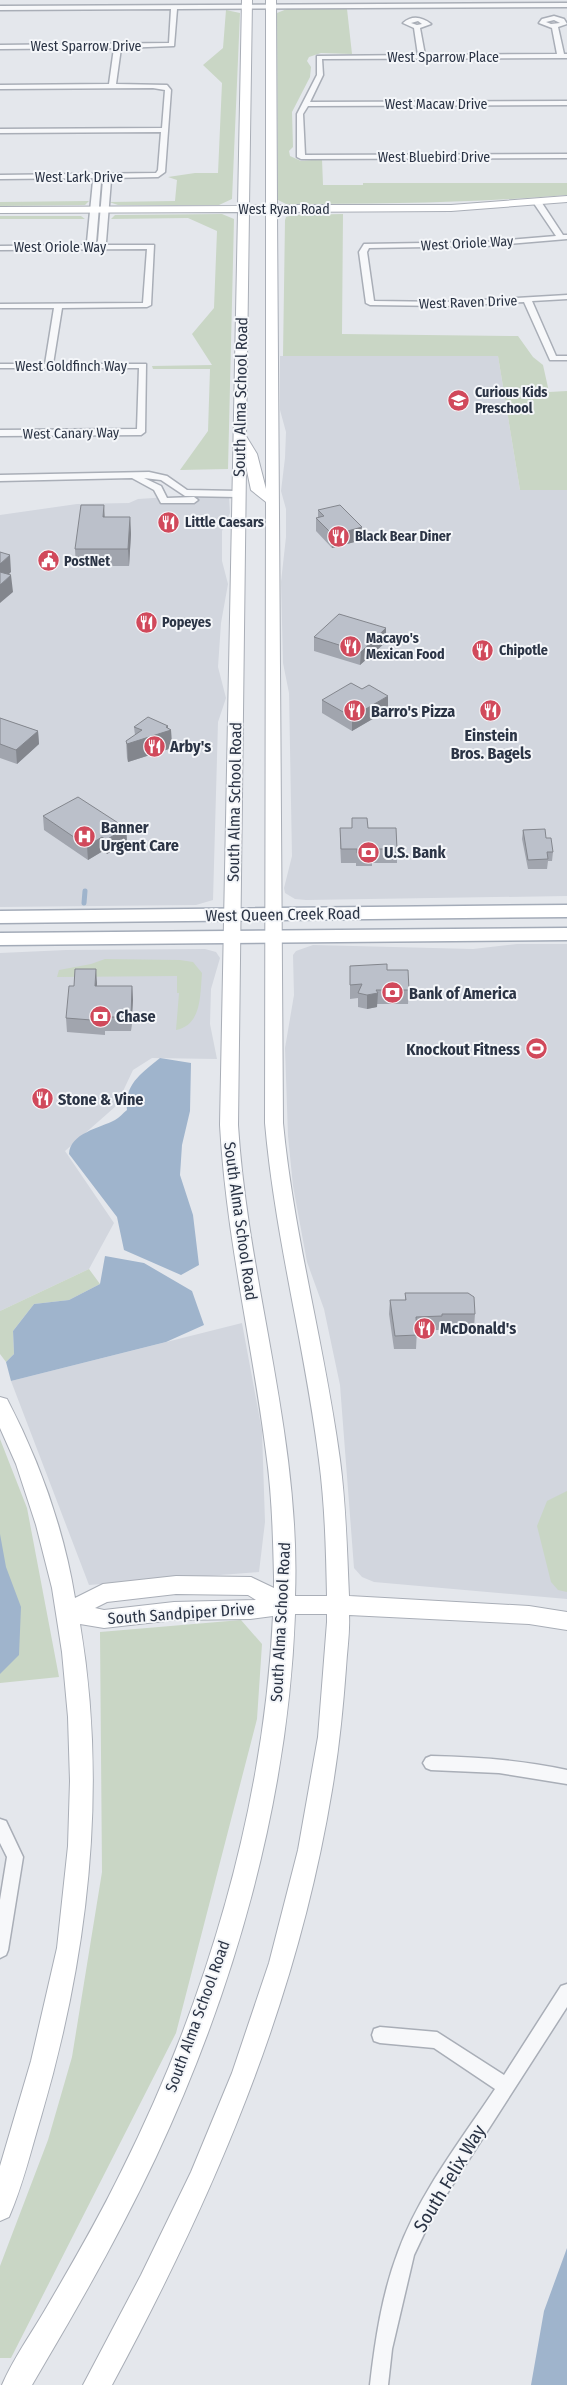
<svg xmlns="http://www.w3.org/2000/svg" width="567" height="2385" font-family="'Fira Sans Condensed',sans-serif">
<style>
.built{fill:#d2d6de}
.green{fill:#c9d6c5}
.water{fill:#9fb4cc}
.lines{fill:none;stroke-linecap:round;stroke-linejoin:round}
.stream{stroke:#9fb4cc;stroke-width:5}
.street-casing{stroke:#a9aeb7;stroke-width:3}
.secondary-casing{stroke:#a9aeb7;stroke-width:2}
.primary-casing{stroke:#a3abb8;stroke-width:3}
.street{fill:#f7f8fa;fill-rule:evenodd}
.secondary{fill:#fff;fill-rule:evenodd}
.primary{fill:#fff;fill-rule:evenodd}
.wall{fill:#a1a5ae}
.shaded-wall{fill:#83868d}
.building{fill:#bbc0ca;stroke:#83868d}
.labels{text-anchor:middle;stroke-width:4;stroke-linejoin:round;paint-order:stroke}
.far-street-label{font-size:14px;fill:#2b3445;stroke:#f4f6f9}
.far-poi-label{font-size:14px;font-weight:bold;fill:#2b3445;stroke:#f4f6f9;text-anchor:start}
.street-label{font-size:16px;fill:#2b3445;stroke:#f4f6f9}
.poi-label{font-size:16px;font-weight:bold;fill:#2b3445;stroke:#f4f6f9;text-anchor:start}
.near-street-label{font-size:19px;fill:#2b3445;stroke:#f4f6f9}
</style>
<rect width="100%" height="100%" fill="#e4e7ec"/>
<path class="built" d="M280,356H498L520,490H567V896L306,900L295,899L285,893L284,888L292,856L289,693L283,663L281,582L286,537V509L281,491L285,458L286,432L280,410Z
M184,496H229L230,513L222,531V561L228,584L221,623L218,667L226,698L218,722L213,900L196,905L0,907V515L77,504L129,503L138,499Z
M517,944H567V1599L374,1582L362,1577L354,1568L340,1385L324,1309L307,1262L293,1186L288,1136L285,1048L294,995L293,955L296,951L313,945L473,949Z
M205,949L216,952L220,958L211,989L210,1024L217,1059L152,1058L133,1070L116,1106L65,1151L114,1223L89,1269L0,1311V953L66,950Z
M242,1323L262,1431L265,1522L259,1572L89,1585L11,1381Z"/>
<path class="green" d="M287,9H347L352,54L321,53L309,57L307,61L311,67L310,77L292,112L293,147L289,151L290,156L301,161L322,159L323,185H363V183H567V195C473,203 380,204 286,204L278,200L277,13Z
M226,10L240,13L232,199L219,205H118L109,202L175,201L177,180L168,177L195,173H218L222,83L203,65L223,48Z
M89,201L85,205L0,206V202Z
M222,214L234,219L228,469L180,470L208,431L210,369H153L152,366L212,365L192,334L214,308L217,231L188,218L111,219L115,215Z
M343,214L342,334L518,336L533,357L543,365L549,392L567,391V490H520L498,356H283L285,220L286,217L293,215Z
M0,216H81L85,219H0Z
M105,959L180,960L193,962L202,973C200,995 202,1025 176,1030L179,993H177V976L57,977L59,970L91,964Z
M89,1269L100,1284L69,1300L34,1304L13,1331L14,1354L6,1362L0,1354V1311Z
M0,1439L27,1508L59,1677L0,1683Z
M567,1491V1592L558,1590L551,1582L537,1526L547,1501Z
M241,1620L262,1644L257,1719L176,2033L11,2358H0V2266L48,2140L72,2057L102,1872L100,1632Z"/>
<path class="water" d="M160,1058L191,1063L190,1111L182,1145L180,1175L193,1215L199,1265L181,1275L124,1250L117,1217L69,1154C70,1133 100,1128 115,1120C119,1118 123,1113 127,1110C124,1084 142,1073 160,1058Z
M105,1256L144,1263L192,1291L204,1325L166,1342L11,1381L6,1362L14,1354L13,1331L34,1304L69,1300L100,1284Z
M0,1534L6,1567L21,1607L19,1655L0,1674Z
M567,2248V2385H531L544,2311Z"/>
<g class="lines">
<path class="stream" d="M84,903L85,891"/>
<defs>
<path id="street" d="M567,3V7L177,9L174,46L121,48L116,84L167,85L171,90L165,172L158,177L109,178L111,180L106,242L103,245H154L151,305L147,307L62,308L53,364H146L145,432L141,435L0,436V430L137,429L139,368H0V364H45L54,308H0V304L143,303L147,249L0,250V246L90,245L87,242L93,181L97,178L0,179V175L156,173L158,170L161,132L0,133V129L162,128L165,90L153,88L0,89V85L109,84L114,48L0,49V45L169,43L171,9L0,10V6ZM103,180L98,241L96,243L101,182Z
M554,16L564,19L567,24L558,27L564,54H567V58L322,59L323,75L310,102L567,101V105L308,106L303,114L305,155L567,154V158L301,159L297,157V114L317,75V56L418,55L414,28L403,23C412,15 422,17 431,24L420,28L425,55L557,54L552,28L539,23L542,19ZM554,20L560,23L551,24L546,22ZM418,21L422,24L417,25L411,23Z
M534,200H540L563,235H567V239L486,246L369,248L367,252L374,301L446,302L567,295V299L532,301L556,356H567V360H550L524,302L446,306L370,305L366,303L359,252L364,244L486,242L556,236L533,202Z
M149,472L167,476L187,490L238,491L242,494L238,497L185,496L161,480L144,478L161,486L167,498L194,497L198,500L194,503H161L154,490L132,478L0,481V475Z
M431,1756C477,1757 522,1760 567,1770V1784L499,1773L431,1770L426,1768L423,1763L426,1758Z
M0,1819L6,1821L23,1857L8,1950L6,1955L0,1958V1900L7,1857L0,1843Z
M567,1984V2007L432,2217L414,2255L392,2349L388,2385H370C375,2341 382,2294 398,2252C419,2194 461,2140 495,2089L434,2048L380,2043L374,2041L372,2035L374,2029L380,2027L437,2032L504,2075L561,1986Z"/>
<path id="secondary" d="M242,0H252L249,206L266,205V0H276L277,205H451L567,196V202L451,211L277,212L283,1123C294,1237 325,1347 340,1460C346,1505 347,1551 349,1596L529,1606L567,1612V1630L529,1624L349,1615C350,1632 347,1650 346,1668C343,1709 339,1749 332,1790C297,2003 214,2196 112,2385H83L141,2275L191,2172L232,2073L269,1963L298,1850L318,1737L327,1622V1614H295C288,1801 235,1988 156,2157C123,2227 85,2295 46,2361L32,2385H2C13,2359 31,2334 45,2310C72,2264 98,2219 121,2172C207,2000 264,1808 273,1616L250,1619L174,1620L104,1628L80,1624C108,1790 88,1957 41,2117C31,2150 23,2185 9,2217L0,2221V2166L31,2061L57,1948L68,1846L70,1781L68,1717L62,1652L52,1588L36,1525L16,1464L0,1428V1397L7,1399C39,1460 64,1530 75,1598L103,1584L176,1576L251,1577L274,1588V1577C273,1535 272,1493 266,1452C252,1342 226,1236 220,1125L238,212L0,213V207L238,206ZM249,212H266V489L257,454L246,436ZM246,466L251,490L266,502L265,1123C275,1237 305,1347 319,1460C325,1505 326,1550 327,1596H295C301,1437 248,1283 238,1125ZM176,1594L248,1595L256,1600L174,1602L104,1610L95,1608L107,1602Z"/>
<path id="primary" d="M567,905V917L0,923V911Z
M567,928V940L0,945V933Z"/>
</defs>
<use href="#street" class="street-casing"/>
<use href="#secondary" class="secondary-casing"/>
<use href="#primary" class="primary-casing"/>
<use href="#street" class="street"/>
<use href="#secondary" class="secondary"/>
<use href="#primary" class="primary"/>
</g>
<path class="wall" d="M318,510L362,540L332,548L316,531V518H318Z
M105,517H130L131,534L129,566H76L75,549Z
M386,628V642L360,665L314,651V637Z
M322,700L388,710L352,731L322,713Z
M0,718L38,731L39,744L17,764L0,758Z
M168,726V728L171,730L172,748L128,762L127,758L126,741L135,735L134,727Z
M43,816L126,828L127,842L107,854L103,851L88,860L44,830Z
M352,818L368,828L397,849V863H372V866H356V863H341L340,842V828H352Z
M523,830L546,838L553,852L552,861H548L547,869H528L522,839Z
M350,966L387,970L409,990L408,1004H377V1007L367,1009L358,1007V998L350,999Z
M97,983V986H132L133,1000L131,1031H105V1035L67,1032L66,1018L74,986Z
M405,1293L475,1314L474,1328H441V1330H417L416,1349H394L389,1314L390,1300H405Z"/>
<path class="shaded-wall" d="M104,505L105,522L103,517Z
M130,517L131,534L129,566L128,549Z
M362,527V540L332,548L333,535Z
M10,555L11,572L0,583V564Z
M11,575L13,592L0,603V585Z
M386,628V642L360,665L361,652Z
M388,696V710L352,731V717Z
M168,726V731L171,730L172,748L128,762L127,744Z
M38,731L39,744L17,764L16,750Z
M126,828L127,842L107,854L106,840Z
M102,837L103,851L88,860L87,846Z
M96,969L97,983L96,1000L95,986Z
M132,986L133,1000L131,1031V1017Z
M378,993L377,1007L367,1009V995Z"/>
<path class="building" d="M81,505H104L103,517H130L128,549H75Z
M340,505L362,527L333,535L316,518L324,516L318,510Z
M0,552L10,555L0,564Z
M0,572L11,575L0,585Z
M339,614L386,628L361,652L314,637Z
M351,683L362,689L369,685L388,696L352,717L322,700Z
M148,717L168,726L166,727L171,730L127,744L126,741L142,730L134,727Z
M0,718L38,731L16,750L0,744Z
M78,797L126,828L106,840L102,837L87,846L43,816Z
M352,818H367L368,828H396L397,849H372V852L357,853V849H341L340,828H352Z
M545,829L546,838H551L553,852H547L548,859L528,860L523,830Z
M387,964V970H408L409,990H376L378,993L367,995L358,993L362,984L350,985V966Z
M75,969H96L95,986H132L131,1017H104V1021L66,1018L69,986H74Z
M405,1293H468L474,1297L475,1314H442V1316L416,1317L417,1335L395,1336L390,1300H406Z"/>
<defs>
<symbol id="school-disc" viewBox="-11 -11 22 22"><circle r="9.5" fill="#d1495b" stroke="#f4f6f9"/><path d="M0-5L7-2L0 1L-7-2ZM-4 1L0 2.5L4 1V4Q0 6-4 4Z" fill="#fff"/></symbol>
<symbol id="restaurant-disc" viewBox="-11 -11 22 22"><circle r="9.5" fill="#d1495b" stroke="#f4f6f9"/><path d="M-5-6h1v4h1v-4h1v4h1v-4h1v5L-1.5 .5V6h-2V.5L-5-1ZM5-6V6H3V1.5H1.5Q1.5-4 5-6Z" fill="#fff"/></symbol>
<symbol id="civic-disc" viewBox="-11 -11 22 22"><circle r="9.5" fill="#d1495b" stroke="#f4f6f9"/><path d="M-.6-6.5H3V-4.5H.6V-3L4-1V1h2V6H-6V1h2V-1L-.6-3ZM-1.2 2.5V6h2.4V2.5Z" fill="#fff"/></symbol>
<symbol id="hospital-disc" viewBox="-11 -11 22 22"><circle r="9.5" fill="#d1495b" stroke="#f4f6f9"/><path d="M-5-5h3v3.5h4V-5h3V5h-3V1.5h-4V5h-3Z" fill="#fff"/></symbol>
<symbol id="bank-disc" viewBox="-11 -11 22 22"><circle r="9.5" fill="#d1495b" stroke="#f4f6f9"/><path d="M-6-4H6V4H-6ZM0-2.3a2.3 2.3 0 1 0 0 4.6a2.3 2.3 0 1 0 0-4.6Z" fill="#fff"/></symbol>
<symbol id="stadium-disc" viewBox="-11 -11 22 22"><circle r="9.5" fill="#d1495b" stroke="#f4f6f9"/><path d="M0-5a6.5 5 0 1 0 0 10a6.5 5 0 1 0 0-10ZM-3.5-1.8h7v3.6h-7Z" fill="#fff"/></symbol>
</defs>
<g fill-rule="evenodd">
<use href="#school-disc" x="446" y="388" width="25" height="25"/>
<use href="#restaurant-disc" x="156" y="510" width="25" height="25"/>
<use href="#restaurant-disc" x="326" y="524" width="25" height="25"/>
<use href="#civic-disc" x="36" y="548" width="25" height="25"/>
<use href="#restaurant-disc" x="134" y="610" width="25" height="25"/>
<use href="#restaurant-disc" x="338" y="634" width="25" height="25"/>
<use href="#restaurant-disc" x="470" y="638" width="25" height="25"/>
<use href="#restaurant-disc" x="342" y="698" width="25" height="25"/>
<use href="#restaurant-disc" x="478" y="698" width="25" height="25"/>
<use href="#restaurant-disc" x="142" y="734" width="25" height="25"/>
<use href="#hospital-disc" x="72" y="824" width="25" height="25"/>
<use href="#bank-disc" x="356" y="840" width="25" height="25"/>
<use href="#bank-disc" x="380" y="980" width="25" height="25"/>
<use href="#bank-disc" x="88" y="1004" width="25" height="25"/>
<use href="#stadium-disc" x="524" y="1036" width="25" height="25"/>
<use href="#restaurant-disc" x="30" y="1086" width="25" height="25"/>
<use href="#restaurant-disc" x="412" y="1316" width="25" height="25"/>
</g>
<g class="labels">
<g class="far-street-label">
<text x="86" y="51">West Sparrow Drive</text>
<text x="443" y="62">West Sparrow Place</text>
<text x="436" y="109">West Macaw Drive</text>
<text x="434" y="162">West Bluebird Drive</text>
<text x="79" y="182">West Lark Drive</text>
<text x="284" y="214">West Ryan Road</text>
<text transform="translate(467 243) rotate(-3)" y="5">West Oriole Way</text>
<text x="60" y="252">West Oriole Way</text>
<text transform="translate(468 302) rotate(-2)" y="5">West Raven Drive</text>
<text x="71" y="371">West Goldfinch Way</text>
<text transform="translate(71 433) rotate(-1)" y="5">West Canary Way</text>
</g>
<g class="far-poi-label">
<text x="475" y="397">Curious Kids<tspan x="475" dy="16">Preschool</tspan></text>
<text x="185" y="527">Little Caesars</text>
<text x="355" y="541">Black Bear Diner</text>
<text x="64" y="566">PostNet</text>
<text x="162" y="627">Popeyes</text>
<text x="366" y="643">Macayo's<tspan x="366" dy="16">Mexican Food</tspan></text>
<text x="499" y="655">Chipotle</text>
</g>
<g class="street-label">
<text transform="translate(240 397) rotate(-89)" y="6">South Alma School Road</text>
<text transform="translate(234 802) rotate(-89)" y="6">South Alma School Road</text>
<text transform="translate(283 914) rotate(-1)" y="6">West Queen Creek Road</text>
<text transform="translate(241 1221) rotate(82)" y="6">South Alma School Road</text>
<text transform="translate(181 1613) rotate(-4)" y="6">South Sandpiper Drive</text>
<text transform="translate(280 1622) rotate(-87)" y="6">South Alma School Road</text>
<text transform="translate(197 2016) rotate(-70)" y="6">South Alma School Road</text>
</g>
<g class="poi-label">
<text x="371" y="717">Barro's Pizza</text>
<text x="491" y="741" text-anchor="middle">Einstein<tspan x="491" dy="18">Bros. Bagels</tspan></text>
<text x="170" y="752">Arby's</text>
<text x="101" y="833">Banner<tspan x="101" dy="18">Urgent Care</tspan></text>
<text x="384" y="858">U.S. Bank</text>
<text x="409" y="999">Bank of America</text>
<text x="116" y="1022">Chase</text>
<text x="520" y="1055" text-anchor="end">Knockout Fitness</text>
<text x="58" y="1105">Stone &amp; Vine</text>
<text x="440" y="1334">McDonald's</text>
</g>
<g class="near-street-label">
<text transform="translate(449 2178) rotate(-59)" y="7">South Felix Way</text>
</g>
</g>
</svg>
